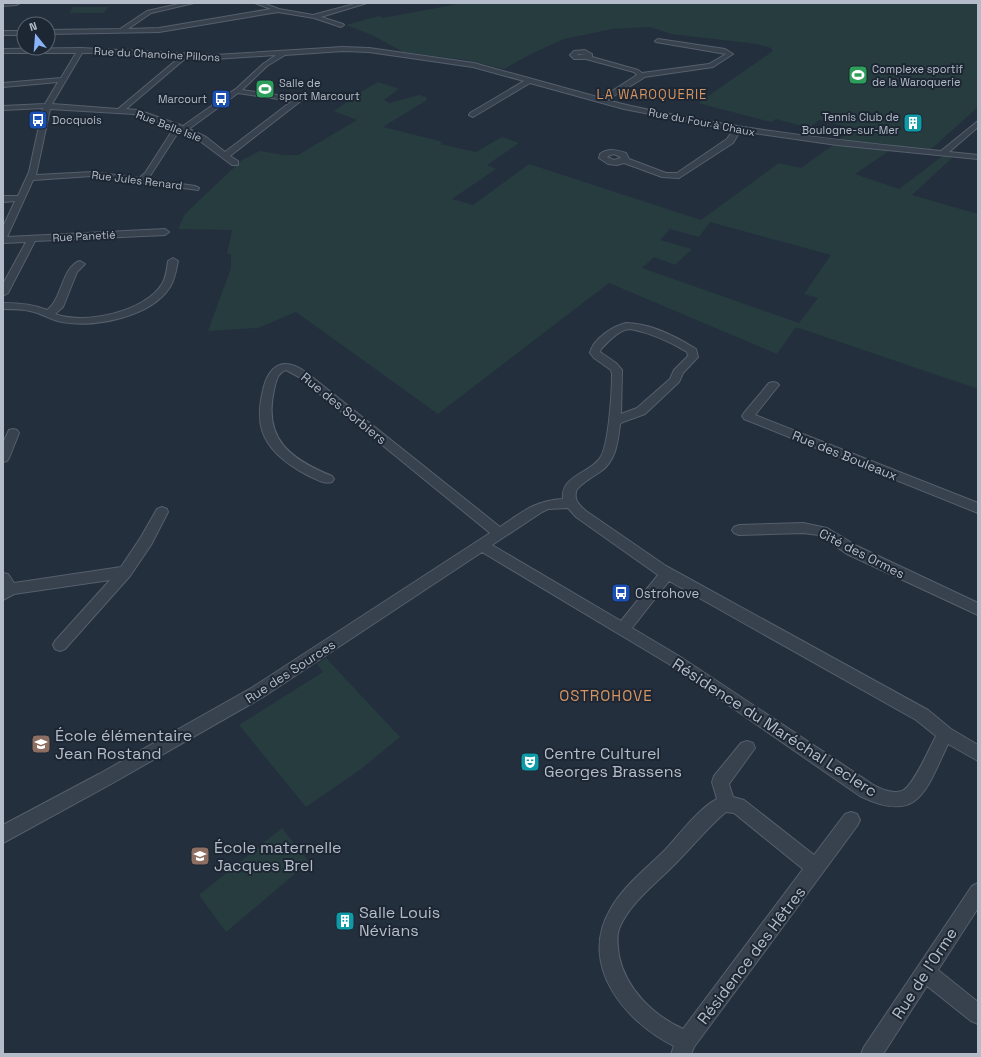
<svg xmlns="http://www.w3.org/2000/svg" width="981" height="1057" font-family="'Space Grotesk',sans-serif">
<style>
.green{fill:#263c3f;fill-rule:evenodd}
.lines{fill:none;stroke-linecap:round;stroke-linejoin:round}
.minor-casing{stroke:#565f6c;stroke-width:2}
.tertiary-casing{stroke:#565f6c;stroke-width:2}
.minor{fill:#38414e;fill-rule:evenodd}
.tertiary{fill:#38414e;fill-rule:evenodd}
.labels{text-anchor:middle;stroke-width:4;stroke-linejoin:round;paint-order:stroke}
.far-street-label{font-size:11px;fill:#b4bcc9;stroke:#1d2633}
.far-poi-label{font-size:11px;fill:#b4bcc9;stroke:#1d2633;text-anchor:start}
.far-quarter-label{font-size:13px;letter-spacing:1px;fill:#d59563;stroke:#1d2633}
.street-label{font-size:13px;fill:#b4bcc9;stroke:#1d2633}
.poi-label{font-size:13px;fill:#b4bcc9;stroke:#1d2633;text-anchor:start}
.quarter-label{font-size:15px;letter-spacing:1px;fill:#d59563;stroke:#1d2633}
.near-street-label{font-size:16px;fill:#b4bcc9;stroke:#1d2633}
.near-poi-label{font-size:16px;fill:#b4bcc9;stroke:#1d2633;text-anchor:start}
</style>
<rect width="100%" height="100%" fill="#242f3e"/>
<path class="green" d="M463,3H978V107L930,150L838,141L852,128L819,120L809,128L776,119L771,122L698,103L773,51L771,48L757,44L671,34L650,27L612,29L564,39L531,54L504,69L467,60L403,52L372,35L346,25L379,16L383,18Z
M73,7H108L104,13H69Z
M378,82L399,89L384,100L390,103L419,95L426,97L427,100L383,127L443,142L440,144L476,152L502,137L519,143L487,165L496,169L452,199L473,205L529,164L701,220L779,163L801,168L833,145L889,151L855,174L899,189L944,155L953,157L912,195L978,214V389L796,327L777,354L609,283L438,414L296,312L258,328L208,331L231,268V254H227L232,230L178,229L185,214L190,209L242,160L260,151L284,155H298L357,120L334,111L361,92ZM710,222L831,255L804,294L818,298L799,323L642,268L654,257L675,265L692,249L660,240L670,229L699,237Z
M326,658L400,737L361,769L306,807L239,725L323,672L317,664Z
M282,828L309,862L226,932L199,895Z"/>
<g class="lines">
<defs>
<path id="minor" d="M183,3H194L151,13L128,29L159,28L271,9L255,3H263L279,9L313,15L358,3H367L321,17L343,24L344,25L341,27L314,18L278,12L159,32L48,34V30L120,29L147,11Z
M3,31H24V35H3Z
M658,39L725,49L733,54L713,67L644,77L642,79L607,100C633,107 659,112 685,117C769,133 855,142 941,151L978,121V127L949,152L978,155V159L837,145L740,131L733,143L679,178L662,177L624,163L617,165L608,164L599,158L600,154C608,148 617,150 626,153L629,159L666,173H677L727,139L733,130L624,109L530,83L473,117L469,115L470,113L524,81L473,67L369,52L343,51L285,55L267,66L242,90L298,98L302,100L230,156L238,161V165H232L200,141L179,131L148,179L195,186L199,188L198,190L92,176L33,180L7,237L165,229L169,232L165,235L35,241L8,293L3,296V284L26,242L3,243V227L15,201L3,202V196H18L29,172L43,108L3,110V106L45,104L58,82L3,87V83L61,78L76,53H3V49L81,48L214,55L343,47L369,48L474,63L601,98L637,75L634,72L586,59H574L570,55L574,51L585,50L592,54V57L638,70L642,73L709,64L726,54L656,42L655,41ZM82,53H112L180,57L118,109L52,104ZM578,54L586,55H577ZM276,55L263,64L237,88L183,126L138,110L126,109L187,57L214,59ZM238,93L292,101L225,152L206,137L189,129ZM50,109L134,114L174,128L145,173L139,178L92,172L36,175ZM614,154L620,157L621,158L614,160L607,157L608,156Z
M173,258L178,261C176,270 175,279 170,287C151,317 95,328 62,322C51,320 41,313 30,311C22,309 12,309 3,309V303C18,303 33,304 47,310C62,300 62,266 80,261L85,264L77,272L63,307L55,314C84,325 145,312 162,284C166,278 167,269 168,261Z
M626,323C649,323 677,337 696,349L698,357L683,373L679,382L645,414L623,422L620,424C618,442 616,461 600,472C592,477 584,482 577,489C573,499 578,504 586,511L666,566L928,710L951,729L978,745V761L948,744C926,790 919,825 860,796L669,664L482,552L263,697L111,784L3,843V825L99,774L253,687L490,533L299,377L286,370C277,373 276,382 274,390C263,439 290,459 332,476L334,479L332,482C324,485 314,478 307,475C288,465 268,450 262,430C258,417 260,403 263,390C269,364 284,356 307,373L500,527C524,511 534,501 563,499C560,476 590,473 600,458C609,445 612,392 612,374L611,370L594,358L590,353C593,339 613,326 626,323ZM631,329C650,333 671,342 687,352L688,356L674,370L670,379L637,408L621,414L622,370L616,363L600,352L601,349C609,341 619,329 631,329ZM568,508L576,517L658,575L621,621L492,545L542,512L548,509ZM669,581L916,720L936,736C930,747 913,787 902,791C891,794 881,789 872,784L679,656L632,628Z
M773,382L777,383L779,385L755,415L978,503V513L744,419L742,416L744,413L769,383Z
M13,429L17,430L19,433L9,458L7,461L3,462V443L9,430Z
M162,507L167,509L168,512L151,545L130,576L65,649L60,651L55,649L53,645L55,641L110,580L14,594L3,600V573L8,574L14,583L121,567L141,537L157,509Z
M803,523L827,528L857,546L978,603V615L847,554L819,535L803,533L739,535L734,533L732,530L734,527L739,525Z
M747,741L753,743L755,748L729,784L733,797L744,800L814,855L845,814L851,812L857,814L860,820L857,826L694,1047L691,1054H671L674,1046C625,1022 578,965 610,910C623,886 646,869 665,850C680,834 698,809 717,799L712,782L714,776L741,743ZM726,812L734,813L803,869L683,1029C653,1015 626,989 619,956C618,947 616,937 619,929C629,903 659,881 677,862C693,846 708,827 726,812Z
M978,883V908L938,970L978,1002V1024L971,1021L927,986L883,1054H861L864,1047L972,886Z"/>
<path id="tertiary" d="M3,3H20L16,5L3,6Z"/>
</defs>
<use href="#minor" class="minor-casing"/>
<use href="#tertiary" class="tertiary-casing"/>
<use href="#minor" class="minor"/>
<use href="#tertiary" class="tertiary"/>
</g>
<defs>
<symbol id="stadium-square" viewBox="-11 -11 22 22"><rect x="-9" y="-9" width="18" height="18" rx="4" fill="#2e9e5b" stroke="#1d2633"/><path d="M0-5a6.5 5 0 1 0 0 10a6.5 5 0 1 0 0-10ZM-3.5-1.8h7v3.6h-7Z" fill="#fff"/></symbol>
<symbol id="bus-square" viewBox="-11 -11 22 22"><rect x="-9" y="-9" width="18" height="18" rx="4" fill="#1a4fb4" stroke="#1d2633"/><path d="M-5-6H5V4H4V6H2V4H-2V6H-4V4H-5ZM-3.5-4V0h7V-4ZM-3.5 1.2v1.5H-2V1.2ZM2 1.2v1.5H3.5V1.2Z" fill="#fff"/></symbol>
<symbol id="building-square" viewBox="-11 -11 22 22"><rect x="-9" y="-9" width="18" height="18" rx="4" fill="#0f9aa8" stroke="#1d2633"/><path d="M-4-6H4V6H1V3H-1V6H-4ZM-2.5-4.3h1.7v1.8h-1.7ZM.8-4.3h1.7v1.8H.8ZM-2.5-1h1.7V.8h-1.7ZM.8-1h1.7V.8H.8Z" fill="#fff"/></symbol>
<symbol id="school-square" viewBox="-11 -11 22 22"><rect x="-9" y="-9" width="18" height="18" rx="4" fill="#8d6e63" stroke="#1d2633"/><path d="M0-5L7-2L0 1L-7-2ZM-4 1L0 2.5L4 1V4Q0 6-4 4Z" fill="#fff"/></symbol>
<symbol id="theatre-square" viewBox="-11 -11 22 22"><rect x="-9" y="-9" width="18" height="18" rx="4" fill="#0f9aa8" stroke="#1d2633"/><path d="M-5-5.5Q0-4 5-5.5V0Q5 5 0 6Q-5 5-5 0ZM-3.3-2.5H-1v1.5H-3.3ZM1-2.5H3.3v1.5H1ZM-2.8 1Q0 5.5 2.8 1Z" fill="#fff"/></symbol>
</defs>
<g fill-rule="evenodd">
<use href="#stadium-square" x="847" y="64" width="22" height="22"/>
<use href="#stadium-square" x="254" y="78" width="22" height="22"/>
<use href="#bus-square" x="210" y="88" width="22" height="22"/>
<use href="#bus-square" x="27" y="109" width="22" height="22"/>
<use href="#building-square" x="902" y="112" width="22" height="22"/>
<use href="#bus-square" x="610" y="582" width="22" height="22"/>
<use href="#school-square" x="30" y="733" width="22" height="22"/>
<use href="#theatre-square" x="519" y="751" width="22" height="22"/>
<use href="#school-square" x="189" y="845" width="22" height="22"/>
<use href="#building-square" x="334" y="910" width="22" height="22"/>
</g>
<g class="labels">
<g class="far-street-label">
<text transform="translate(157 54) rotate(3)" y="4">Rue du Chanoine Pillons</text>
<text transform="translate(702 122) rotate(11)" y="4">Rue du Four à Chaux</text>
<text transform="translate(169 126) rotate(21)" y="4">Rue Belle Isle</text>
<text transform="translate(137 180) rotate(7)" y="4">Rue Jules Renard</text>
<text transform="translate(84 236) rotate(-3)" y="4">Rue Panetié</text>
</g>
<g class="far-poi-label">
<text x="872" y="73">Complexe sportif<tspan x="872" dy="13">de la Waroquerie</tspan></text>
<text x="279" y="87">Salle de<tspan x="279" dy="13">sport Marcourt</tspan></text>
<text x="207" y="103" text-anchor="end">Marcourt</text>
<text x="899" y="121" text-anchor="end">Tennis Club de<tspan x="899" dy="13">Boulogne-sur-Mer</tspan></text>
<text x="52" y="124">Docquois</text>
</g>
<g class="far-quarter-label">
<text x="652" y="99">LA WAROQUERIE</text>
</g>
<g class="street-label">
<text transform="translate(344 408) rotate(39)" y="5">Rue des Sorbiers</text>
<text transform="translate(845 455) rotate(22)" y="5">Rue des Bouleaux</text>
<text transform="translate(862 553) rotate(27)" y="5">Cité des Ormes</text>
<text transform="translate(290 671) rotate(-33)" y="5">Rue des Sources</text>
</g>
<g class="poi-label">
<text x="635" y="598">Ostrohove</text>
</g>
<g class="quarter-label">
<text x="606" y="701">OSTROHOVE</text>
</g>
<g class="near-street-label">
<text transform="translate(775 727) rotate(33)" y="6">Résidence du Maréchal Leclerc</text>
<text transform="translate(751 955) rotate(-53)" y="6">Résidence des Hêtres</text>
<text transform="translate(924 973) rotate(-57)" y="6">Rue de l'Orme</text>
</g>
<g class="near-poi-label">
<text x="55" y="741">École élémentaire<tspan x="55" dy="18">Jean Rostand</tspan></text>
<text x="544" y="759">Centre Culturel<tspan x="544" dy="18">Georges Brassens</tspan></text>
<text x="214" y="853">École maternelle<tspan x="214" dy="18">Jacques Brel</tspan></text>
<text x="359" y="918">Salle Louis<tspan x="359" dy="18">Névians</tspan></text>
</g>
</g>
<rect width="981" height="1057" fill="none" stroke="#b4bcc9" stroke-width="8"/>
<g transform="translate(36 36) rotate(343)"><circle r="19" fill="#1d2633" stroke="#59626f"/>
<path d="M0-3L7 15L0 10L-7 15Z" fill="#8ab4f8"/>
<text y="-6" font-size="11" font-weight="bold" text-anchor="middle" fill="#b4bcc9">N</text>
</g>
</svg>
